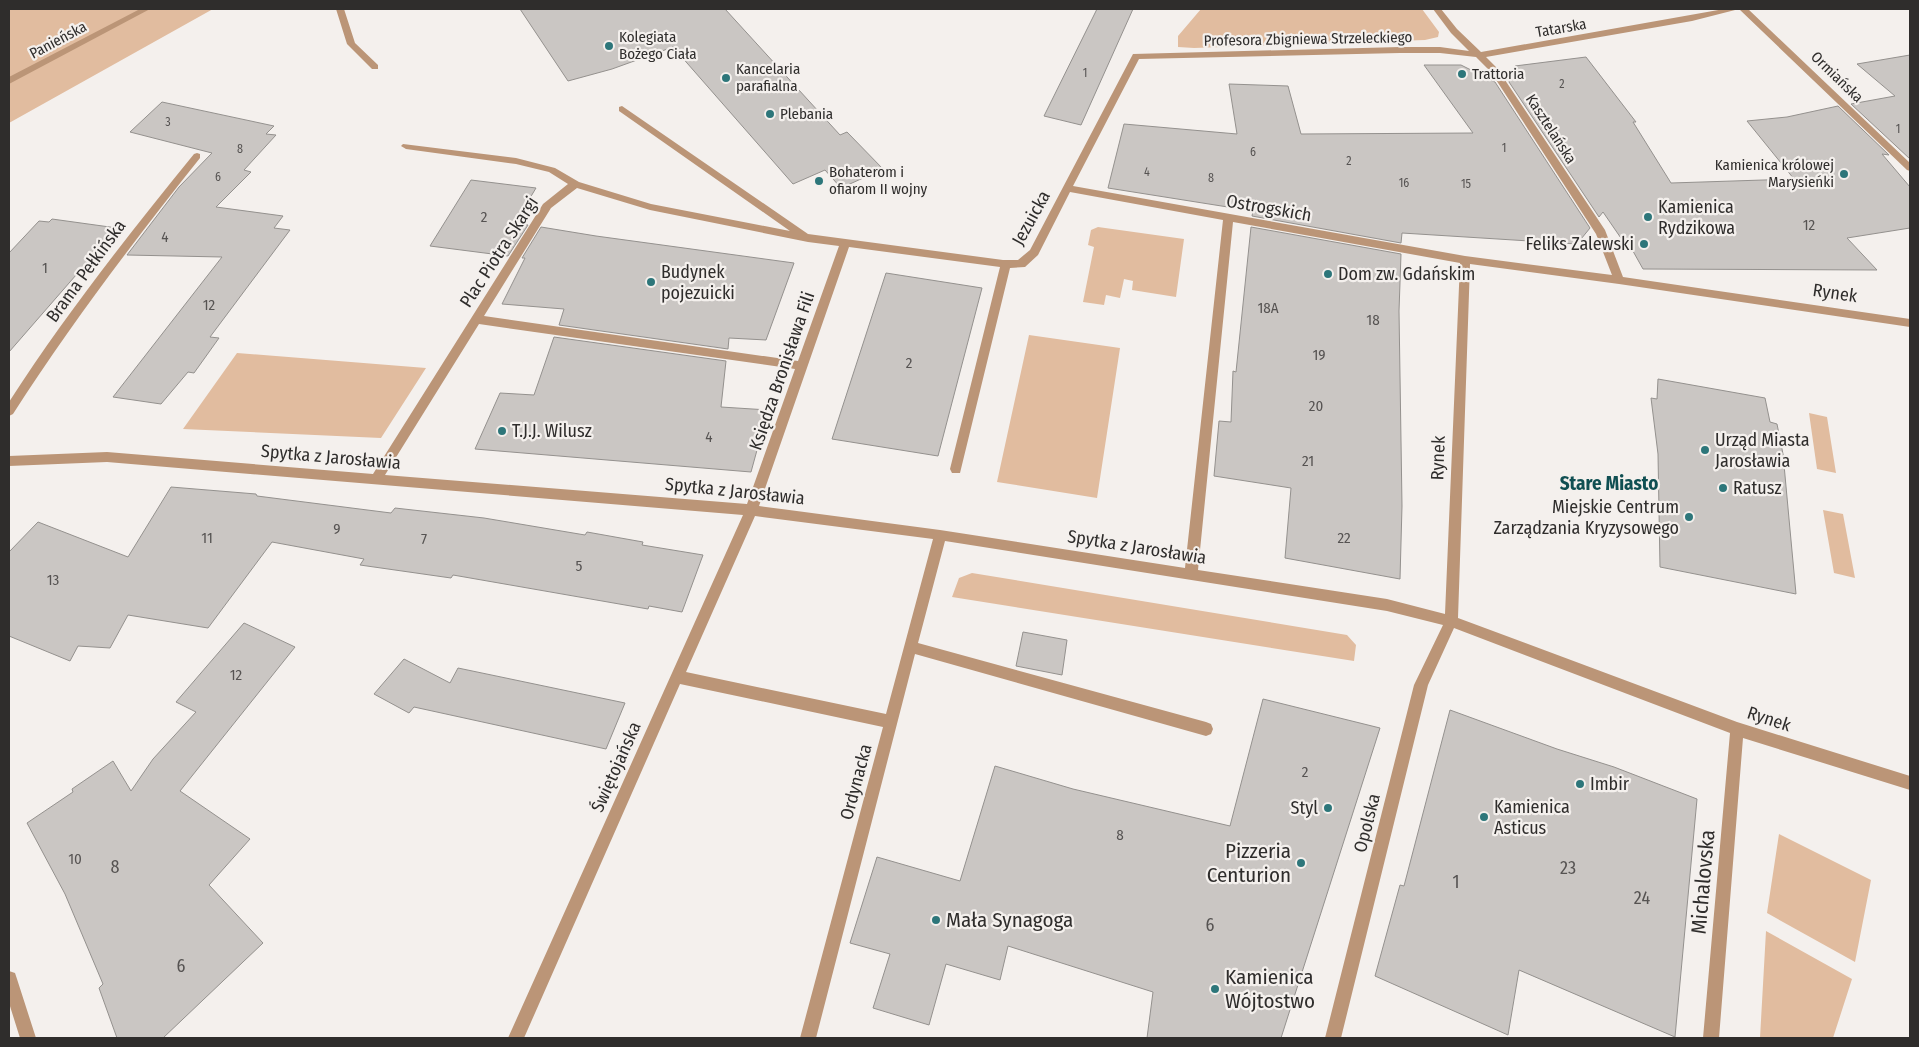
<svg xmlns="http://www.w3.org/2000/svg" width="1919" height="1047" font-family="'Fira Sans Condensed',sans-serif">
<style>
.green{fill:#e1bc9f}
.building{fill:#cac6c3;stroke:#94918e}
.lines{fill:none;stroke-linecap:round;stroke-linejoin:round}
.minor{fill:#bb9577;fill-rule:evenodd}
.poi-dot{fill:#2d767a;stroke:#f4f0ed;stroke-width:2}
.labels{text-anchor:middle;stroke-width:4.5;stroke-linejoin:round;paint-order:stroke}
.far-number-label{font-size:12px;fill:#565352}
.far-street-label{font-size:15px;fill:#2f2d2c;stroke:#f4f0ed}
.far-poi-label{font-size:15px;fill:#2f2d2c;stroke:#f4f0ed;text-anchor:start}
.number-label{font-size:15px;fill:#565352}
.poi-label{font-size:18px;fill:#2f2d2c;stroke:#f4f0ed;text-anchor:start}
.street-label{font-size:18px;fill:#2f2d2c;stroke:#f4f0ed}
.near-number-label{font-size:18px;fill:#565352}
.neighbourhood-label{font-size:19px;font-weight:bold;fill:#104f52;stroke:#f4f0ed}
.near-poi-label{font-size:21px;fill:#2f2d2c;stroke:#f4f0ed;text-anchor:start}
.near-street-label{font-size:21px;fill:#2f2d2c;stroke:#f4f0ed}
</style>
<rect width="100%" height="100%" fill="#f4f0ed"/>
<path class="green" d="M9,9H213L9,123Z
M1201,9H1422L1439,32L1438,37L1425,40L1194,48L1178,47V36Z
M1098,227L1184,239L1176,297L1132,290L1133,281L1124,279L1120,298L1106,295L1104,305L1083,302L1094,247L1088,245L1091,230Z
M1029,335L1120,348L1097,498L997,482Z
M237,353L426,368L381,438L183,429Z
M1809,413L1827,417L1836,473L1817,469Z
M1823,510L1843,514L1855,578L1834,573Z
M972,573L1347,635L1356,645L1354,661L952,597L959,578Z
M1779,834L1871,880L1855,962L1767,913Z
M1766,931L1852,979L1833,1038H1760Z"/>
<path class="building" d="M520,9H725L840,135L847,132L883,169L841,188L825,170L793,184L673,47L612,69L568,81Z
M1097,9H1133L1081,125L1044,116Z
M1910,55V159L1851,104L1895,96L1857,64Z
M1586,57L1636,122H1633L1671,183L1794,179L1747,121L1787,117L1838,106L1889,155L1882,154L1910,187V228L1847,238L1877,270L1643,269L1629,244H1625L1603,212L1599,217L1509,82L1515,66Z
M1424,65H1461L1495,82L1590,228L1577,244L1402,233L1401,243L1252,216L1253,211L1108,188L1124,124L1237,134L1229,84L1288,86L1301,134L1473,133Z
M162,102L274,126L266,134L276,135L244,170L251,172L216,207L283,216L274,228L290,230L210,337L219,338L194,373L188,372L161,404L113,397L222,257L127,255L179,187L212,153L130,132Z
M471,180L536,188L515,223L528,225L508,256L430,246Z
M52,219L117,228L9,352V253L39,221L49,222Z
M541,227L596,236L794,263L766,340L729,338L728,349L559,325L564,309L502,304L525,258H522Z
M1251,227L1401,254L1399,311L1402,506L1400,579L1285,558L1291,488L1214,476L1219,421L1231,422L1233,371L1236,372Z
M886,273L982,288L938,456L832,439Z
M554,337L726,361L721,407L768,410L751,472L475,449L500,393L534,395Z
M1658,379L1765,398L1770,422L1777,424L1783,454L1796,594L1660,567L1658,454L1651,398L1657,399Z
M171,487L256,494L257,496L391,513L395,508L484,518L585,535L587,532L643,542L642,545L703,555L682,612L649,606L648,609L453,575L451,578L360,565L364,559L272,542L208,628L128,615L110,648L78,646L70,661L9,636V552L38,522L128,557Z
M244,623L295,647L180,791L250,839L209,885L263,943L163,1038H117L99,988L103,984L65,894L27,823L73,792L72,789L113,761L131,791L153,759L196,712L176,702Z
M1023,632L1067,640L1062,675L1016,666Z
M404,659L450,683L458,668L625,703L606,749L414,707L409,713L374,694Z
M1263,699L1380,728L1281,1038H1147L1153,992L1008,946L1000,980L946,964L929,1025L873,1008L890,954L850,943L877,857L960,881L995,766L1073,789L1230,826Z
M1450,710L1557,749L1614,767L1697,799L1675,1037L1519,970L1508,1035L1375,976L1400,885L1404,886Z"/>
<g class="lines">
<path class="minor" d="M140,9H150L9,84V77Z
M336,9H344L355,43L378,65V69H372L347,44Z
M1433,9H1441L1457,29L1481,52L1724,9H1748L1910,163V171L1907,170L1739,9L1692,21L1486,57L1497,68L1605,230L1623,277L1910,319V327L1619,284L1470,264L1458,618L1737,722L1910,776V790L1743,738L1719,1038H1703L1730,733L1454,628L1428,685L1341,1038H1325L1414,685L1443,625L1387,611L945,541L918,643L1206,722L1211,724L1213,729L1211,734L1206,736L915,654L816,1038H800L883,727L680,684L524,1038H508L743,515L107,462L9,466V456L107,452L373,474L543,204L568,184L549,172L516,164L406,149L401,146L403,144L516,158L555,168L579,182L651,204L790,231L619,111V107L622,106L808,234L1003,260H1018L1030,250L1133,54L1400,47H1440L1469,51L1451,33ZM1400,53H1440L1476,57L1491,72L1596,234L1612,275L1465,256L1073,186L1139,59ZM577,188L650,210L808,242L839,246L798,361L484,316L551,208ZM1070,192L1223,220L1185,568L940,530L759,506L849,247L1000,267L950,469L952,473H960L1010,268L1025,267L1038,255ZM1233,222L1460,263L1445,614L1387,599L1198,570ZM479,324L795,369L747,504L385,475ZM755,516L933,539L886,714L686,672Z
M197,153L200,154V158C134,241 70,325 13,414L9,416V402C65,315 129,234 194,154Z
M9,971L15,973L17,979L36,1038H20L9,1003Z"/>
</g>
<g class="poi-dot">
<circle cx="609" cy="46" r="5"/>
<circle cx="1462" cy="74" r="5"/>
<circle cx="726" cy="78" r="5"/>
<circle cx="770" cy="114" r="5"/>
<circle cx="1844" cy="174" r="5"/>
<circle cx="819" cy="181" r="5"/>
<circle cx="1648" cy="217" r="5"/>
<circle cx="1644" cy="244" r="5"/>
<circle cx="1328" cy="274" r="5"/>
<circle cx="651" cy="282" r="5"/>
<circle cx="502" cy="431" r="5"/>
<circle cx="1705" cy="450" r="5"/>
<circle cx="1723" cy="488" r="5"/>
<circle cx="1689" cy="517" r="5"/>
<circle cx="1580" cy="784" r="5"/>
<circle cx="1328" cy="808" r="5"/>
<circle cx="1484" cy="817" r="5"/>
<circle cx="1301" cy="863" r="5"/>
<circle cx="936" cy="920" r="5"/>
<circle cx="1215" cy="989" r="5"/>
</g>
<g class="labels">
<g class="far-number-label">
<text x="1085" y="77">1</text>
<text x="1562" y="88">2</text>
<text x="168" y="126">3</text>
<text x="1898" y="133">1</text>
<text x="1504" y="152">1</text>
<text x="240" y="153">8</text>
<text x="1253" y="156">6</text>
<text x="1349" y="165">2</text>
<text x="1147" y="176">4</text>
<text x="218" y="181">6</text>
<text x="1211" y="182">8</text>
<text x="1404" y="187">16</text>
<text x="1466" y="188">15</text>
</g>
<g class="far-street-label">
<text transform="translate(1561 28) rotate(-10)" y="5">Tatarska</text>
<text transform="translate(1308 39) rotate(-1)" y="5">Profesora Zbigniewa Strzeleckiego</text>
<text transform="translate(58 40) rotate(-28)" y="5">Panieńska</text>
<text transform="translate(1837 77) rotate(44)" y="5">Ormiańska</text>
<text transform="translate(1551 129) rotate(57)" y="5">Kasztelańska</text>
</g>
<g class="far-poi-label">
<text x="619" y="42">Kolegiata<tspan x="619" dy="17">Bożego Ciała</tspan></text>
<text x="736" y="74">Kancelaria<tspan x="736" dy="17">parafialna</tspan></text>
<text x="1472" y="79">Trattoria</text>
<text x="780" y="119">Plebania</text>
<text x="1834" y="170" text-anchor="end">Kamienica królowej<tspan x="1834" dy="17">Marysieńki</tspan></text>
<text x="829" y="177">Bohaterom i<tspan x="829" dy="17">ofiarom II wojny</tspan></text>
</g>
<g class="number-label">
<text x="484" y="222">2</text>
<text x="1809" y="230">12</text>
<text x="165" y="242">4</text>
<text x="45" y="273">1</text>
<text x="209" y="310">12</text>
<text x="1268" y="313">18A</text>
<text x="1373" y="325">18</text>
<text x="1319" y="360">19</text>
<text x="909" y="368">2</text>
<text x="1316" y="411">20</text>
<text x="709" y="442">4</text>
<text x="1308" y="466">21</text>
<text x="337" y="534">9</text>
<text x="207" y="543">11</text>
<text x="1344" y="543">22</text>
<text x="424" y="544">7</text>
<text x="579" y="571">5</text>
<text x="53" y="585">13</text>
<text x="236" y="680">12</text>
<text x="1305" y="777">2</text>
<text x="1120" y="840">8</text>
<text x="75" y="864">10</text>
</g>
<g class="poi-label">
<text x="1658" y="213">Kamienica<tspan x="1658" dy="21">Rydzikowa</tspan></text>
<text x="1634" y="250" text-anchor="end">Feliks Zalewski</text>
<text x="661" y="278">Budynek<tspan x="661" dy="21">pojezuicki</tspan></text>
<text x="1338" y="280">Dom zw. Gdańskim</text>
<text x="512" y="437">T.J.J. Wilusz</text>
<text x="1715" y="446">Urząd Miasta<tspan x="1715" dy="21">Jarosławia</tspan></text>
<text x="1733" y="494">Ratusz</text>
<text x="1679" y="513" text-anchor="end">Miejskie Centrum<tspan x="1679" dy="21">Zarządzania Kryzysowego</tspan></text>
<text x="1590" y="790">Imbir</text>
<text x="1494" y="813">Kamienica<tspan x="1494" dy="21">Asticus</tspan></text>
<text x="1318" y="814" text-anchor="end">Styl</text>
</g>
<g class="street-label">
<text transform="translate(1269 208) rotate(10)" y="6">Ostrogskich</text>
<text transform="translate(1031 218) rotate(-61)" y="6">Jezuicka</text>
<text transform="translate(499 252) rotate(-57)" y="6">Plac Piotra Skargi</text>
<text transform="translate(86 271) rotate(-54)" y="6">Brama Pełkińska</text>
<text transform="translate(1835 293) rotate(8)" y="6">Rynek</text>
<text transform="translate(782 371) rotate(-71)" y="6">Księdza Bronisława Fili</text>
<text transform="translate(331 457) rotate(5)" y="6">Spytka z Jarosławia</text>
<text transform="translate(1438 458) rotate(-88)" y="6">Rynek</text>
<text transform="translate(735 491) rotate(6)" y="6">Spytka z Jarosławia</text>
<text transform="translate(1137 547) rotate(9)" y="6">Spytka z Jarosławia</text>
<text transform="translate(1769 719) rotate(18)" y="6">Rynek</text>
<text transform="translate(616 767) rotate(-66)" y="6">Świętojańska</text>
<text transform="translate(856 782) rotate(-75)" y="6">Ordynacka</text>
<text transform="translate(1367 823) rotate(-76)" y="6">Opolska</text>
</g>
<g class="near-number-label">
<text x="115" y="873">8</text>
<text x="1568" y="874">23</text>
<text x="1456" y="888">1</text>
<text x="1642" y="904">24</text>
<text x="1210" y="931">6</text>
<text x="181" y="972">6</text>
</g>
<g class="neighbourhood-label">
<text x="1609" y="490">Stare Miasto</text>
</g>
<g class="near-poi-label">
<text x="1291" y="858" text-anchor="end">Pizzeria<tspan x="1291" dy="24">Centurion</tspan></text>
<text x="946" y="927">Mała Synagoga</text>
<text x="1225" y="984">Kamienica<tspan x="1225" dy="24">Wójtostwo</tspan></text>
</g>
<g class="near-street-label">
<text transform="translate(1703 882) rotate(-85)" y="7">Michalovska</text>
</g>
</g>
<rect width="1919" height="1047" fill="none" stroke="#2f2d2c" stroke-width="20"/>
</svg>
